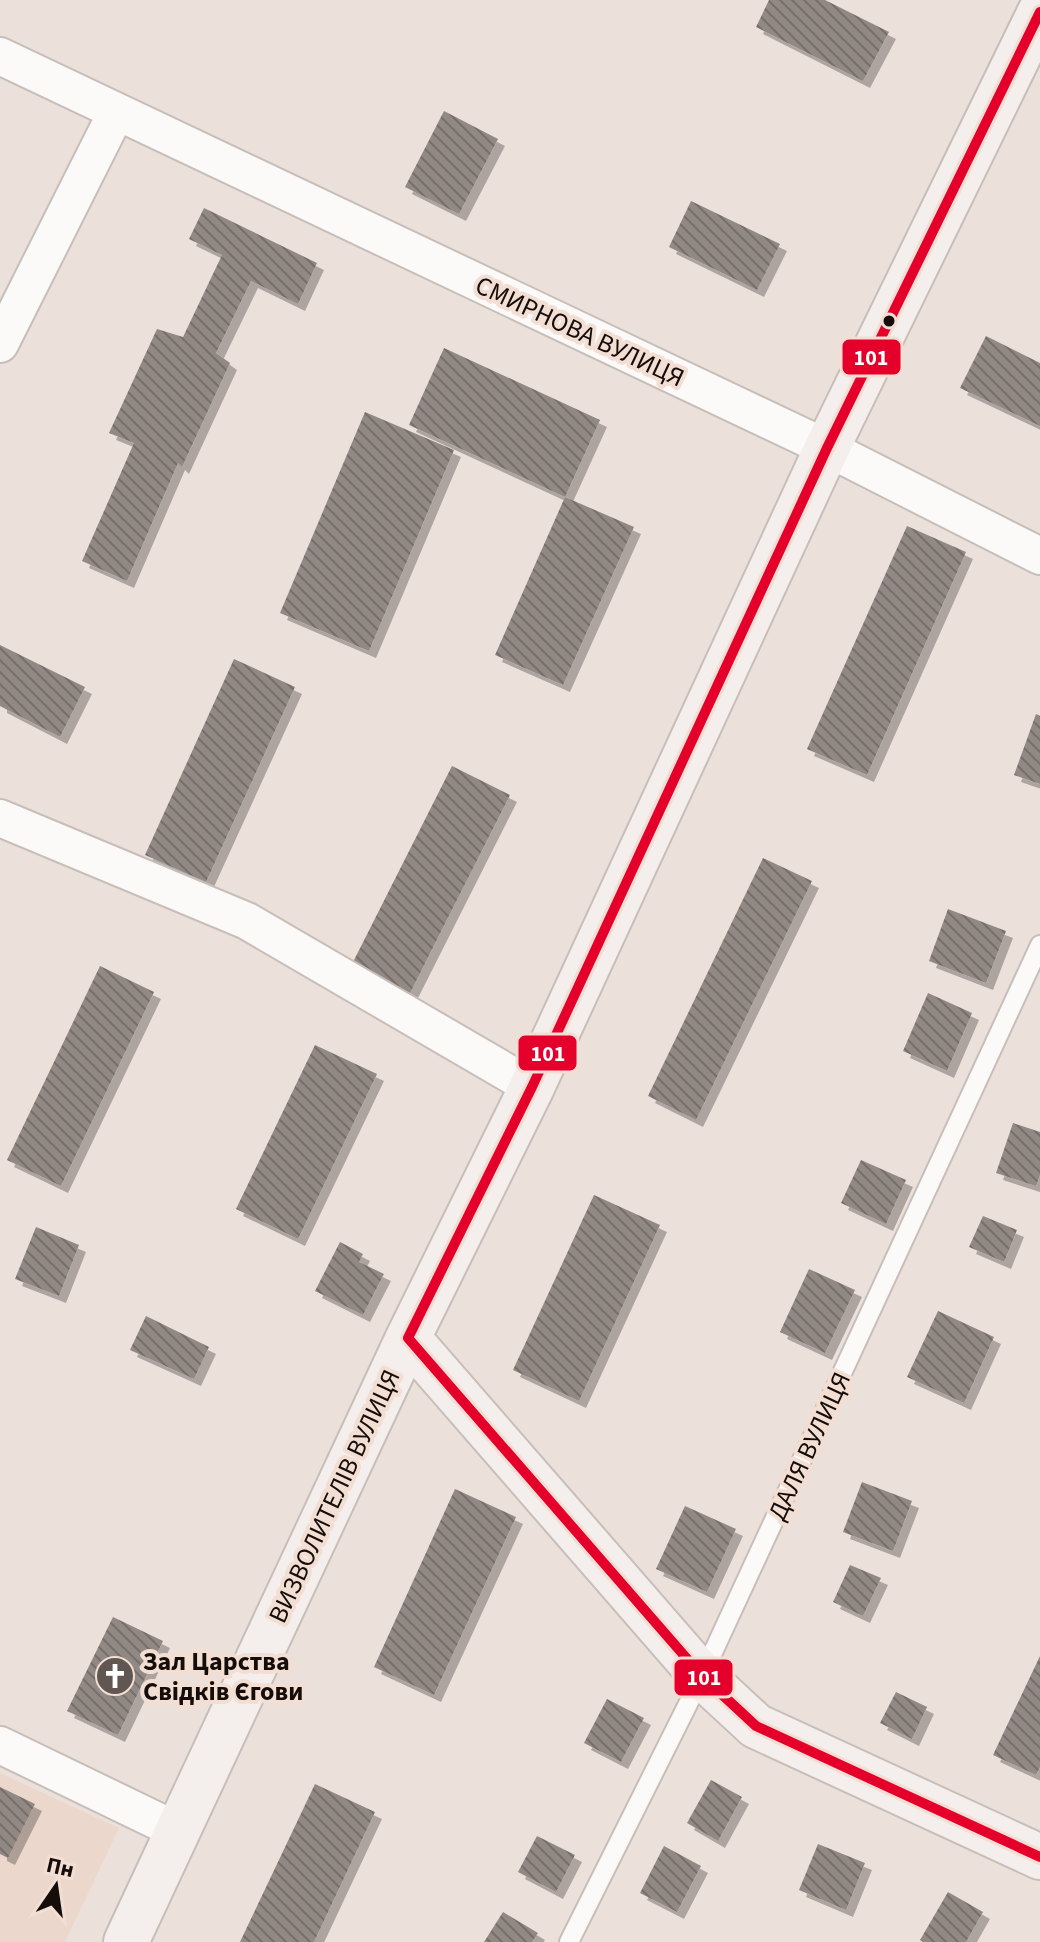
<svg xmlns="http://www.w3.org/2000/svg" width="1040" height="1942" font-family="'Source Sans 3',sans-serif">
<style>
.built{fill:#ecd7cc}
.building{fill:url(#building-back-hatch);filter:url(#shadow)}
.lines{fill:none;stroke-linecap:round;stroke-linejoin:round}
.lane-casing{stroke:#c7beba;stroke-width:22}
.street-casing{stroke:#c7beba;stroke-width:40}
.secondary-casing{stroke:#c7beba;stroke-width:48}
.lane{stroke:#fcfaf9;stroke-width:18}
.street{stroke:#fcfaf9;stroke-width:36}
.secondary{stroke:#f4eeec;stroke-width:44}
.bus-1-casing{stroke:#f3ded3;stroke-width:16}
.bus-1{stroke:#e4002b;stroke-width:10}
.bus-dot{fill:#140d0a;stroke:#f3ded3;stroke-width:3}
.labels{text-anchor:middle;stroke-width:8;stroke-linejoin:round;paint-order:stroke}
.street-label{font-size:26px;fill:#140d0a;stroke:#f3ded3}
.poi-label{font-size:26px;font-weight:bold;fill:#140d0a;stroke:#f3ded3;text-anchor:start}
.line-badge{stroke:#f3ded3;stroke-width:3}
.badge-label{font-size:22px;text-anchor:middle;font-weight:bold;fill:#fff}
</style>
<defs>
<pattern id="building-back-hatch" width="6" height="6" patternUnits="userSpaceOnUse" patternTransform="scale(2)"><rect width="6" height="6" fill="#928984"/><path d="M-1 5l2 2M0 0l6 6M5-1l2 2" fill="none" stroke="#766e6a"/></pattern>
<filter id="shadow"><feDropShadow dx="7" dy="7" stdDeviation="0" flood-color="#0004"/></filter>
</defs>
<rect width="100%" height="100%" fill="#ece0da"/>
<path class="built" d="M0,1773L119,1828L65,1942H0Z"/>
<path class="building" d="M769,0H825L889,32L863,81L756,27Z
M444,111L498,139L459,214L405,187Z
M691,201L780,244L757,290L669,247Z
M204,208L317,263L298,304L251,281L216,353L230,363L182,467L178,463L127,581L82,561L134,443L109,433L157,329L183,337L222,255L189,239Z
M986,336L1040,363V426L960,388Z
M444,348L600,420L565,497L409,425Z
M365,412L454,450L369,651L280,613Z
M565,497L634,527L563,685L495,655Z
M907,526L966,552L867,775L807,749Z
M0,645L85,687L60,737L0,706Z
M234,659L295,687L206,882L145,855Z
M1036,714L1040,716V784L1014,775Z
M452,766L510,795L409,995L351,966Z
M763,858L812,881L696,1120L648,1096Z
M948,909L1006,931L986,983L929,961Z
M100,966L154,992L61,1186L7,1160Z
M928,993L972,1013L947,1071L903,1051Z
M315,1045L377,1074L298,1239L236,1209Z
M1013,1123L1040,1132V1175L1036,1186L996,1173Z
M861,1160L906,1180L886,1224L841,1203Z
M594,1195L660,1225L579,1401L513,1370Z
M983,1216L1017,1230L1004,1262L969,1247Z
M36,1227L79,1245L59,1296L15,1279Z
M340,1242L363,1254L359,1262L384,1274L363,1315L315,1291Z
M809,1269L855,1290L825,1353L780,1332Z
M938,1311L994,1337L964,1403L907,1377Z
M146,1316L209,1347L194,1379L130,1350Z
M862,1482L912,1501L893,1551L843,1532Z
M455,1489L516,1517L434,1695L374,1667Z
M685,1506L736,1529L707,1592L656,1569Z
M850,1565L881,1578L863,1616L833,1602Z
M113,1617L163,1641L118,1735L67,1711Z
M1040,1656V1767L1036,1775L993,1755Z
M896,1692L927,1707L912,1739L880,1723Z
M607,1699L644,1718L621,1762L584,1743Z
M711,1780L742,1797L718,1841L687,1823Z
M315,1784L375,1812L314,1942H240Z
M0,1787L35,1804L8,1858L0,1854Z
M537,1836L575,1855L556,1892L518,1872Z
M818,1844L865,1863L846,1910L799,1890Z
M664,1846L701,1866L677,1912L640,1893Z
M948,1892L983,1912L966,1942H923L920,1940Z
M503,1912L538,1933L532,1942H484Z"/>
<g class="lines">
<defs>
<path id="lane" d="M569,1942L702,1676L1040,945"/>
<path id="street" d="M0,56L827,448L1040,556
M0,344L116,113
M0,818L247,921L532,1087
M0,1745L178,1831"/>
<path id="secondary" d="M408,1338L702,1676L756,1726L1040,1857
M126,1942L408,1338L532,1087L827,448L1040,12"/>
</defs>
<use href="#lane" class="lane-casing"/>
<use href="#street" class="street-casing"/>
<use href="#secondary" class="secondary-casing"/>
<use href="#lane" class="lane"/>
<use href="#street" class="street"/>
<use href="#secondary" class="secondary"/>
<defs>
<path id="bus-1" d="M1040,12L827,448L532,1087L408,1338L702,1676L756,1726L1040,1857"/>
</defs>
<use href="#bus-1" class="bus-1-casing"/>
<use href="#bus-1" class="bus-1"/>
</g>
<defs>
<symbol id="church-disc" viewBox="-11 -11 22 22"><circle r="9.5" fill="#605753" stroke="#f3ded3"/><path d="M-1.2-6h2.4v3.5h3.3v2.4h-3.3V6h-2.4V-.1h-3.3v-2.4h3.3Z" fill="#fff"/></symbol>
</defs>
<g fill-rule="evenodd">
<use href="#church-disc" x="93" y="1654" width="44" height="44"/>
</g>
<circle class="bus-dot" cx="889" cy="321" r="7"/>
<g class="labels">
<g class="street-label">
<text transform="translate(580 331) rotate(25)" y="9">СМИРНОВА ВУЛИЦЯ</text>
<text transform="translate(809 1446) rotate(-65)" y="9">ДАЛЯ ВУЛИЦЯ</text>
<text transform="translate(334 1496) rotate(-65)" y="9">ВИЗВОЛИТЕЛІВ ВУЛИЦЯ</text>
</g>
<g class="poi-label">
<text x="143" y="1670">Зал Царства<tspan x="143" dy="30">Свідків Єгови</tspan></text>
</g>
</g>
<g class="line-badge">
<rect x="841" y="338" width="61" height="38" rx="8" fill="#e4002b"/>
<rect x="517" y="1034" width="61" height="38" rx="8" fill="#e4002b"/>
<rect x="673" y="1658" width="61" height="39" rx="8" fill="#e4002b"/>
</g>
<g class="badge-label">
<text x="871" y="365">101</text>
<text x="548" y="1061">101</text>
<text x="704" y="1685">101</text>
</g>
<g transform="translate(56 1886) rotate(13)" stroke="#f3ded3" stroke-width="6" paint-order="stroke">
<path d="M0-6L14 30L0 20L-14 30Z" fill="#140d0a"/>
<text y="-12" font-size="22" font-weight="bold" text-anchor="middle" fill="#140d0a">Пн</text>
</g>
</svg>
